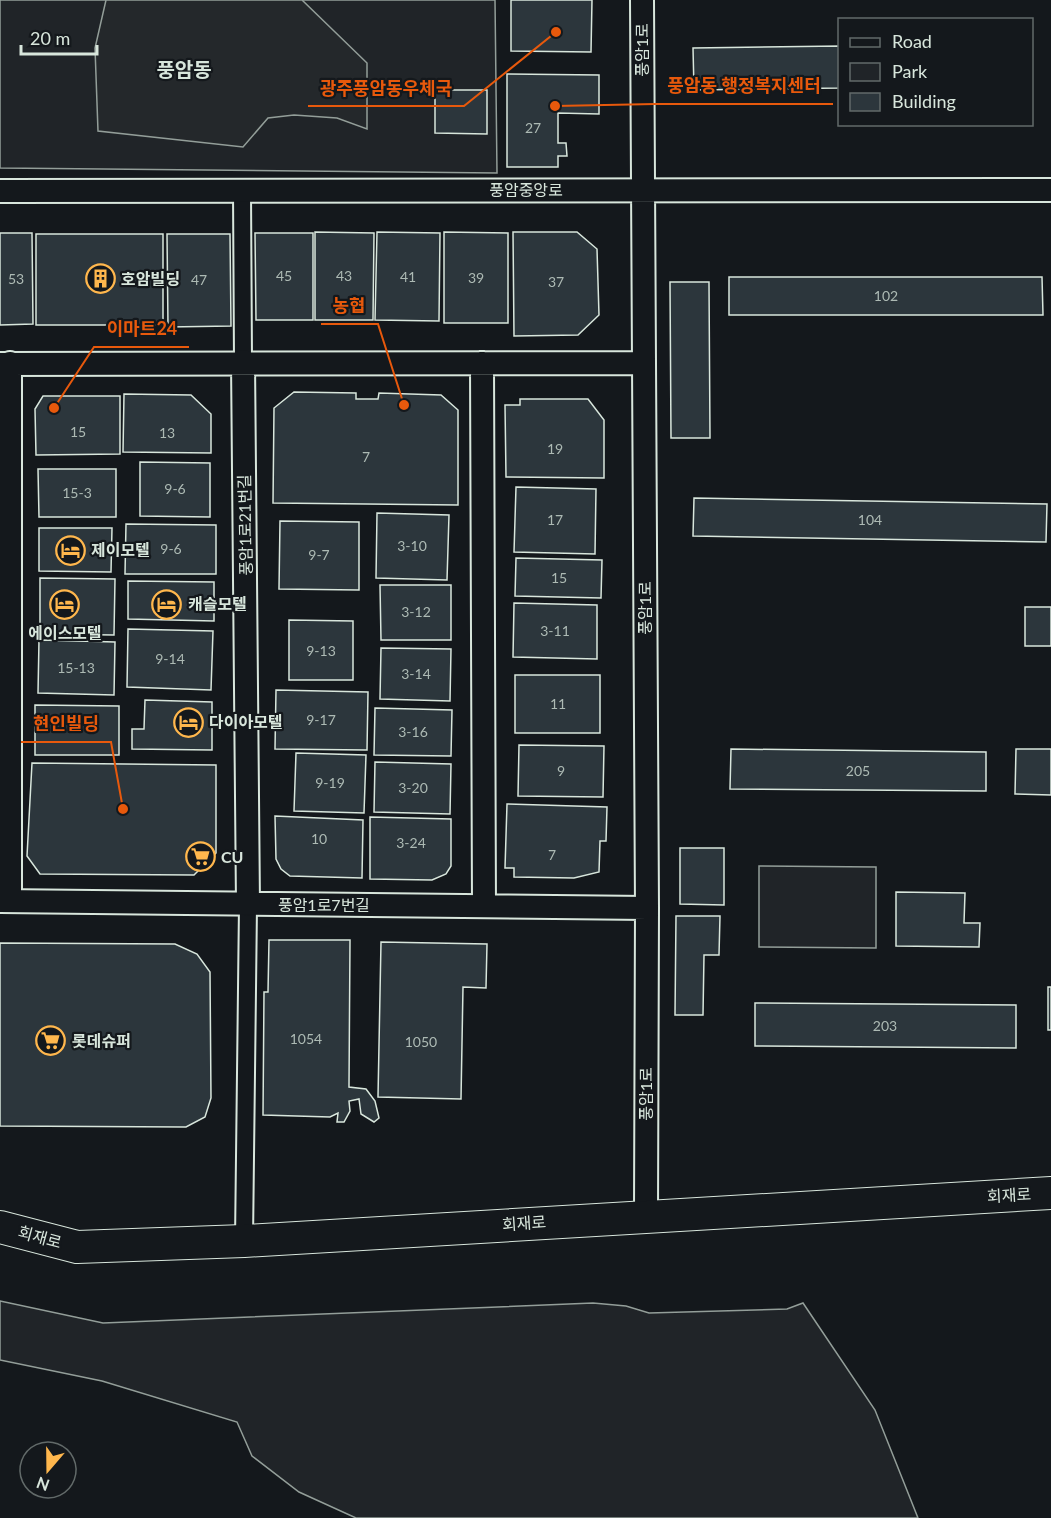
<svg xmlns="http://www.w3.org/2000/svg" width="1051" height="1518" font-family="Lato,'Noto Sans KR',sans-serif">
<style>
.green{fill:#202428;stroke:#939e99;stroke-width:1.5}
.parking{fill:#24282b;stroke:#939e99;stroke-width:1.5}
.building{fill:#2c363c;stroke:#d8e6dc;stroke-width:1.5}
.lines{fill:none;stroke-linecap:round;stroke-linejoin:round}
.pedestrian-casing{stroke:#d8e6dc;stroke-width:20}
.minor-casing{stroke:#d8e6dc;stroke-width:26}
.secondary-casing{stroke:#d8e6dc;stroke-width:34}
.pedestrian{stroke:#14181c;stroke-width:16}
.minor{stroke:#14181c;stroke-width:22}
.secondary{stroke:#14181c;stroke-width:32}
.labels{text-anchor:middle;stroke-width:4.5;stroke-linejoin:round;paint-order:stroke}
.number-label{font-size:14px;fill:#adbab4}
.street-label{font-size:16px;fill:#d8e6dc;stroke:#14181c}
.poi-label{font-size:16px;font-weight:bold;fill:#d8e6dc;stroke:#14181c;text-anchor:start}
.quarter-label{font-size:20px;font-weight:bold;fill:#d8e6dc;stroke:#14181c}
.leader{fill:none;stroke:#e8590c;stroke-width:2}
.callout-dot{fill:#e8590c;stroke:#14181c;stroke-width:2}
.callout-label{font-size:18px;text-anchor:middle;font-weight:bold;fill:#e8590c;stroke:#14181c;stroke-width:4.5;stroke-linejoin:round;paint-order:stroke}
</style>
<rect width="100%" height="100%" fill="#14181c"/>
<path class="green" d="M0,0H495L497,173L0,168Z
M759,866L876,867V948L759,947Z
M0,1301L103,1323L593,1303L626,1306L649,1313L787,1309L803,1303L875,1410L918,1518H356L299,1492L252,1456L237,1422L102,1381L0,1360Z"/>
<path class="parking" d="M106,0H302L367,63V129L337,118L294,115L268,118L243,147L98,131L95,48Z"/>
<path class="building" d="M511,0H592L591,52L511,51Z
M840,46V88L694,90L693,48Z
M507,74L599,75V114L558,113V143H566L567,156H558V167H507Z
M435,90H487V134L435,133Z
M315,232L374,233L373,320H315Z
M377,232L440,233L439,321L375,320Z
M444,232L508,233V323H444Z
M513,232H577L597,249L599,315L578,335L514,336Z
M0,233H32L33,324L0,325Z
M255,233H313V320H256Z
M36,234H163V325H36Z
M167,234H230L231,326L168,327Z
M729,277H1042L1043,315H729Z
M670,282H709L710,438H671Z
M294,392L356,393V399H378L379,393L441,395L458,410V505L273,503L274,408Z
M124,394L191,395L211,414V453L123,452Z
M43,396H120V454L36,455L35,409Z
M520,399H588L604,420V478L506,477L505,405H520Z
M140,462L210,463V517L140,516Z
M38,469H116V517H39Z
M516,487L596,489L595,554L514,552Z
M694,498L1047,504L1046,542L693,536Z
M377,513L449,515L447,580L376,578Z
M280,521L359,522V590L279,589Z
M126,524L216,525V574H125Z
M39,528H112L111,572L39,571Z
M516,558L602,560L601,598L515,596Z
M40,578L115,579L114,635L40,634Z
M128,581L214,582V621L128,619Z
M380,585H451V640H381Z
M514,603L597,605V659L513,657Z
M1025,607H1051V646H1025Z
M289,620L353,621V680H289Z
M128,629L213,631L211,690L127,687Z
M39,640L115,642L114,695L38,693Z
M381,648L451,649L450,701L380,699Z
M515,675H600V733H515Z
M276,690L368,692L367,750L275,749Z
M145,700L212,702V750L132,749V729H144Z
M35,705L119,706V755H35Z
M375,708L452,710L451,756L374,755Z
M519,745L604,746L603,797L518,796Z
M731,749L986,752V791L730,789Z
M1016,749H1051V795L1015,794Z
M296,753L366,755L364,813L294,811Z
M375,762L451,764L450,814L374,812Z
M32,763L216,765V853L194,875L40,874L27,856Z
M507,804L607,807L606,841H600L599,872L574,878L514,877V868H505Z
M275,816L363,820L362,878L290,876L281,869L276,859Z
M370,817L451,819V866L446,874L432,880L370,879Z
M680,848H724V905L680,904Z
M896,892L965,893L964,923H980L979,947L896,946Z
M676,916H720L719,955H704L703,1015H675Z
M269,940H350L349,1087L366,1089L375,1101L379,1118L374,1122L361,1114L359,1099L349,1101L350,1111L344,1122H337L338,1113L330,1117L263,1115L264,992H268Z
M381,942L487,944L486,988L463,987L461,1099L378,1097Z
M0,943L175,944L197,954L210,972L211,1098L205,1117L186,1127L0,1126Z
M1048,987H1051V1030H1048Z
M755,1003L1016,1005V1048L755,1046Z"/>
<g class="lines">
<defs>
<path id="pedestrian" d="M242,190L243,361
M244,1241L248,905"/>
<path id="minor" d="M642,0L647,908L646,1215
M0,191L1051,190
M243,361L248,905
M482,363L484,906
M0,364L643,363
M0,901L647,908
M10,901V363"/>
<path id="secondary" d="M0,1227L77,1247L244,1241L1051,1193"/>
</defs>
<use href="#pedestrian" class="pedestrian-casing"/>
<use href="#minor" class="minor-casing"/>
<use href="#secondary" class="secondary-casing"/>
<use href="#pedestrian" class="pedestrian"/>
<use href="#minor" class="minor"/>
<use href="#secondary" class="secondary"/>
</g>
<defs>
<symbol id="building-ring" viewBox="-11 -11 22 22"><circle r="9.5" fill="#14181c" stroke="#ffb74d" stroke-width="1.5"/><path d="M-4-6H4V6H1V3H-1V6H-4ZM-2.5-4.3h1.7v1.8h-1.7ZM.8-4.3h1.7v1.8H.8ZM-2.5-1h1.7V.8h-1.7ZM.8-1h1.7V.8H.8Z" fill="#ffb74d"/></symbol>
<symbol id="hotel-ring" viewBox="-11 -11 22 22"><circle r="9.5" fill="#14181c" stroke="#ffb74d" stroke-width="1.5"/><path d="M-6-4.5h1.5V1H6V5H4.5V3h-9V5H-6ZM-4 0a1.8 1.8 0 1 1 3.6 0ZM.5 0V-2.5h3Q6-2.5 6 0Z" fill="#ffb74d"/></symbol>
<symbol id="supermarket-ring" viewBox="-11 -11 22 22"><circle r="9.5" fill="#14181c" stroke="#ffb74d" stroke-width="1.5"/><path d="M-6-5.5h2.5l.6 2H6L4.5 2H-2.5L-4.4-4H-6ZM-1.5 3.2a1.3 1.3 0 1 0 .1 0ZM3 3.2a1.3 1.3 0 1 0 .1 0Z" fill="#ffb74d"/></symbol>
</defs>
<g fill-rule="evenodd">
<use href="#building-ring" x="84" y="262" width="33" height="33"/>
<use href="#hotel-ring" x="54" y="534" width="33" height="33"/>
<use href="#hotel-ring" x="150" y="588" width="33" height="33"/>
<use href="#hotel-ring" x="48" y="588" width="33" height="33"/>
<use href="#hotel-ring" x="172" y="706" width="33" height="33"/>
<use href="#supermarket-ring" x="184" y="840" width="33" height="33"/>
<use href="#supermarket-ring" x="34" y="1024" width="33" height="33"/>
</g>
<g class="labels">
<g class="number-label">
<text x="533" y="133">27</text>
<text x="284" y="281">45</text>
<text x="344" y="281">43</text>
<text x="408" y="282">41</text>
<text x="476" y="283">39</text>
<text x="16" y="284">53</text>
<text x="199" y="285">47</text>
<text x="556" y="287">37</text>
<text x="886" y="301">102</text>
<text x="78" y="437">15</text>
<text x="167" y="438">13</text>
<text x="555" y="454">19</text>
<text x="366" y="462">7</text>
<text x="175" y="494">9-6</text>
<text x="77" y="498">15-3</text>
<text x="555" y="525">17</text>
<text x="870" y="525">104</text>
<text x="412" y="551">3-10</text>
<text x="171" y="554">9-6</text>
<text x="319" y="560">9-7</text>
<text x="559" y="583">15</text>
<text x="416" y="617">3-12</text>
<text x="555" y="636">3-11</text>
<text x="321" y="656">9-13</text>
<text x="170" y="664">9-14</text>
<text x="76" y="673">15-13</text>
<text x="416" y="679">3-14</text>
<text x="558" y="709">11</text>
<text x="321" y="725">9-17</text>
<text x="413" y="737">3-16</text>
<text x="561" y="776">9</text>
<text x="858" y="776">205</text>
<text x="330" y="788">9-19</text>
<text x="413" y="793">3-20</text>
<text x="319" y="844">10</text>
<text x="411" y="848">3-24</text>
<text x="552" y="860">7</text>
<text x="885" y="1031">203</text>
<text x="306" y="1044">1054</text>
<text x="421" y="1047">1050</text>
</g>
<g class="street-label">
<text transform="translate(642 50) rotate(-90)" y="6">풍암1로</text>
<text x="526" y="196">풍암중앙로</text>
<text transform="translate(245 525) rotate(-91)" y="6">풍암1로21번길</text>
<text transform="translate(645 608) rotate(-90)" y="6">풍암1로</text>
<text x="324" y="911">풍암1로7번길</text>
<text transform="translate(646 1094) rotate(-90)" y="6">풍암1로</text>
<text transform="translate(1009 1195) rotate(-3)" y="6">회재로</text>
<text transform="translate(524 1223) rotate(-4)" y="6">회재로</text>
<text transform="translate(40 1237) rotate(15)" y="6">회재로</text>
</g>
<g class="poi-label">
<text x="121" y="285">호암빌딩</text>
<text x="91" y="556">제이모텔</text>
<text x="188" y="610">캐슬모텔</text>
<text x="65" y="639" text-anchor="middle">에이스모텔</text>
<text x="209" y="728">다이아모텔</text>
<text x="221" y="863">CU</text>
<text x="72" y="1047">롯데슈퍼</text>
</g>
<g class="quarter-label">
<text x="184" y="77">풍암동</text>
</g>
</g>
<path class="leader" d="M555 106L655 104H833M556 32L464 106H308M404 405L378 324H321M54 408L94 347H189M123 809L111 742H21"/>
<g class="callout-dot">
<circle cx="555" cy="106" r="6"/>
<circle cx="556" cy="32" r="6"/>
<circle cx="404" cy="405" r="6"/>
<circle cx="54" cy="408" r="6"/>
<circle cx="123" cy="809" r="6"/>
</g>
<g class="callout-label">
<text x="744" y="92">풍암동 행정복지센터</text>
<text x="386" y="95">광주풍암동우체국</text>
<text x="349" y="312">농협</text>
<text x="142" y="335">이마트24</text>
<text x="66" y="730">현인빌딩</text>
</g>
<rect x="838" y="18" width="195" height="108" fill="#14181c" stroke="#626a69" stroke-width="1.5"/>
<rect x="850" y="38" width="30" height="9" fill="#14181c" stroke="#626a69" stroke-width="1.5"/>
<text x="892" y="48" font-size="18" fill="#d8e6dc">Road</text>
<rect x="850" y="63" width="30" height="18" fill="#202428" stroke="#626a69" stroke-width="1.5"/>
<text x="892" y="78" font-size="18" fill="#d8e6dc">Park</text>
<rect x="850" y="93" width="30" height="18" fill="#2c363c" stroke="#626a69" stroke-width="1.5"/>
<text x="892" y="108" font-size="18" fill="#d8e6dc">Building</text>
<g transform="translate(48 1470) rotate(200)"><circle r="28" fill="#14181c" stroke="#626a69" stroke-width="1.5"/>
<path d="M0-4.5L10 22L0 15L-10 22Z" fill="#ffb74d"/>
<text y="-9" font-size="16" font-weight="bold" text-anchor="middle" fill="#d8e6dc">N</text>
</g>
<path d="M21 45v9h76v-9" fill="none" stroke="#d8e6dc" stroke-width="3"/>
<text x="30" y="45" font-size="18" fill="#d8e6dc" stroke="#14181c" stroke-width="4.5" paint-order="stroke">20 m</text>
</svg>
